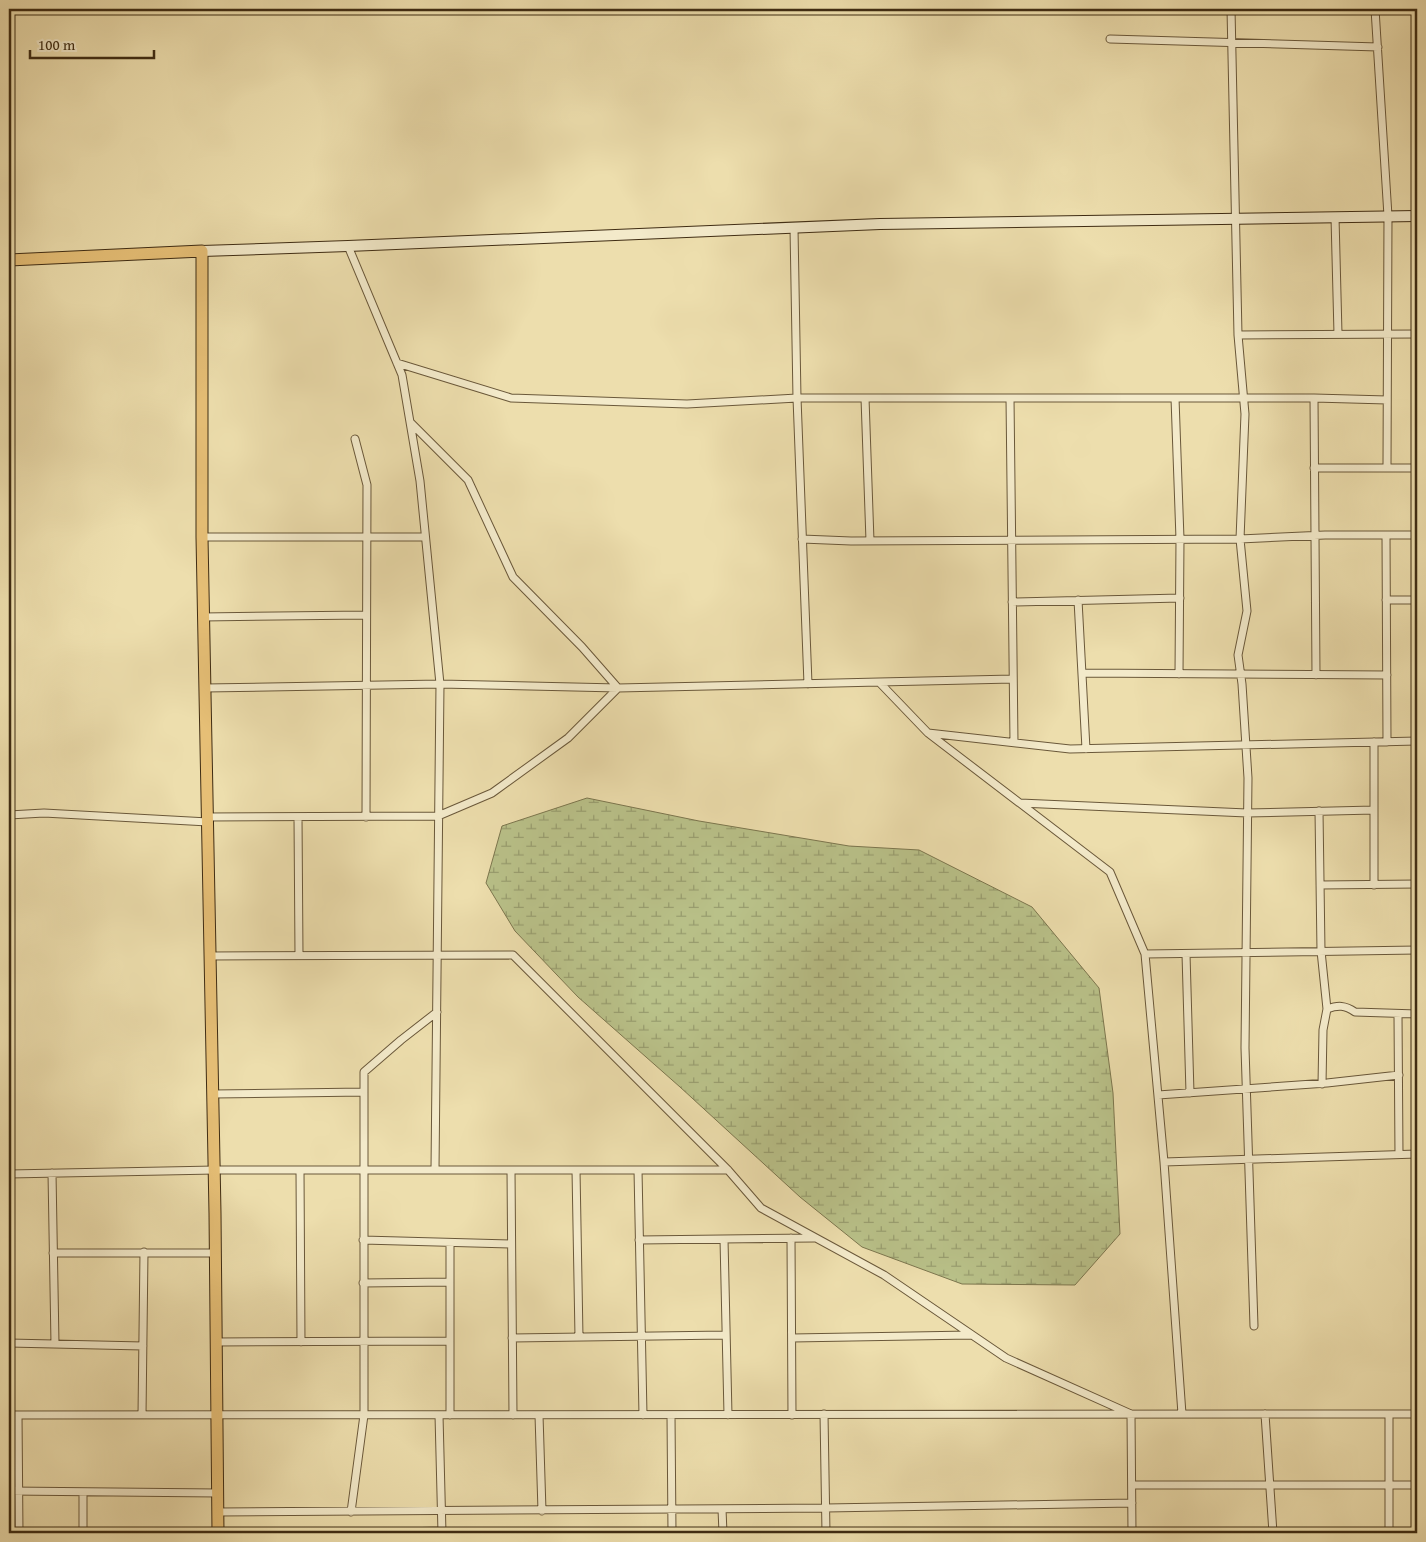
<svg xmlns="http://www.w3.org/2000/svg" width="1426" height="1542" font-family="'Gentium Book Plus',serif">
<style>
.wetland{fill:url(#wetland-marsh);stroke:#7c764e}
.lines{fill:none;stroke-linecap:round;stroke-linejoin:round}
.minor-casing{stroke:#6a583a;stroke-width:9}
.secondary-casing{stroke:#3f2c13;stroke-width:12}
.primary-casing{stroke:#3f2c13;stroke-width:13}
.minor{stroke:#f3eaca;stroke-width:7}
.secondary{stroke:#f3eaca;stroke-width:10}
.primary{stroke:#e6bf76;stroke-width:11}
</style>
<defs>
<pattern id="wetland-marsh" width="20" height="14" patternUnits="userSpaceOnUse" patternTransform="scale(1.25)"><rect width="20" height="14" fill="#b9c189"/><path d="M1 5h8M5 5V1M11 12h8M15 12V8" fill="none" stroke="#989d6f"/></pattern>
</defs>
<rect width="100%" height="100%" fill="#eddead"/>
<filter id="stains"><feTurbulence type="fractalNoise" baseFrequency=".004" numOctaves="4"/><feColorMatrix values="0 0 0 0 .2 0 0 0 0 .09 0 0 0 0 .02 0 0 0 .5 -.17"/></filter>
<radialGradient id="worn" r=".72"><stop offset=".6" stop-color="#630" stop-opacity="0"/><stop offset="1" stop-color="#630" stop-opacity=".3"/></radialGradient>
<path class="wetland" d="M587,798L699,821L849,846L919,850L1032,907L1099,988L1113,1093L1120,1234L1075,1285L962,1284L862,1247L800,1197L680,1087L578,997L515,931L486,883L502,826Z"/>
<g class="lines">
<defs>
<path id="minor" d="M1231,9L1238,335L1245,414L1240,539L1247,611L1238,655L1242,684L1248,778L1245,1048L1254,1326
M1375,9L1388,216L1387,468
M1110,39L1378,47
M1335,217L1338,334
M794,228L797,398L808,684
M348,246L402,375L420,481L440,684L435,1170
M1238,335L1417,334
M397,363L511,398L687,404L797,398H1314L1387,400
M865,398L870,541
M1010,398L1014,742
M1175,398L1180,539L1179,674
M1314,398L1316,675
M355,439L367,485L366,817
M1314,468H1417
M1386,535L1387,742
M202,537H425
M802,539L851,541L1240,539L1325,535H1417
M1078,600L1086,749
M1386,600H1417
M1012,602L1180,598
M203,617L366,615
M1082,673L1387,675
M879,682L1013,679
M205,688L440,684L618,688L879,682L928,733L1070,749L1417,741
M928,733L1110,872L1145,954L1164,1162L1182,1414
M1374,742V885
M1020,803L1247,813L1374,810
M1319,811L1321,951L1327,1009L1323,1030L1322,1084
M9,815L44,813L208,822
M207,817L438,816L492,793L568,738L618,688L582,647L513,577L468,480L411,423
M298,817L299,955
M1320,885L1417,884
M1145,954L1417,950
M1186,954L1190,1093
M210,956L513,955L728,1170L761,1208L884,1275L1006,1358L1131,1414L1132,1533
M1327,1009C1338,1005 1345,1005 1355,1012L1417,1014
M1398,1015L1399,1154
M213,1094L364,1092
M1158,1095L1327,1083L1399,1075
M1164,1162L1417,1154
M300,1170L301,1342
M511,1170L513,1415
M576,1170L579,1337
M638,1170L643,1415
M52,1173L55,1344
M9,1174L215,1170H728
M791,1238L792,1415
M724,1239L728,1415
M363,1240L511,1244
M639,1240L814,1238
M450,1243V1415
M53,1253H216
M363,1283L450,1282
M512,1338L726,1335
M792,1338L971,1335
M216,1342L450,1341
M9,1343L143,1346
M824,1414L826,1533
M1265,1414L1273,1533
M9,1415L1417,1414
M18,1415L19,1533
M142,1415L144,1252
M439,1415L442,1533
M539,1415L542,1511
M671,1415L672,1533
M1132,1485H1417
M9,1491L218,1493
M722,1509L723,1533
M218,1512L826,1508L1132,1503
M351,1512L364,1415V1072L401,1040L437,1012
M83,1533V1492
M362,1533L442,1531
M1389,1533V1414"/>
<path id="secondary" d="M202,251L348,246L880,224L1417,216"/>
<path id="primary" d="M9,260L202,251V537L215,1213L218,1533"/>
</defs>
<use href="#minor" class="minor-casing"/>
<use href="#secondary" class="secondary-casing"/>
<use href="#primary" class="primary-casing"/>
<use href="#minor" class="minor"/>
<use href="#secondary" class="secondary"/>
<use href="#primary" class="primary"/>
</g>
<rect width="1426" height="1542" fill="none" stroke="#eddead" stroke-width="30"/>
<rect x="10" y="10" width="1406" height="1522" fill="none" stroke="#3f2c13" stroke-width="2.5"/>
<rect x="15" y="15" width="1396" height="1512" fill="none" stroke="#3f2c13"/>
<path d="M30 50v8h124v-8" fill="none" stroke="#3f2c13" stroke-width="2.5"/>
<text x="38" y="50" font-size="15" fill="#3f2c13" stroke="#f3eaca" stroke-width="4" paint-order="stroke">100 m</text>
<rect width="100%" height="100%" filter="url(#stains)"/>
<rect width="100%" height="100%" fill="url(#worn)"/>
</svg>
